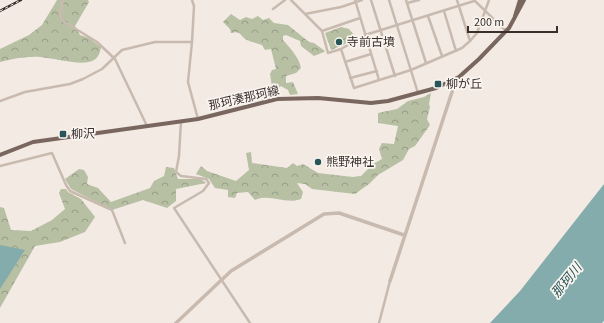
<svg xmlns="http://www.w3.org/2000/svg" width="604" height="323" font-family="'Source Sans 3','Noto Sans JP',sans-serif">
<style>
.forest{fill:url(#forest-crowns)}
.water{fill:#84acac}
.lines{fill:none;stroke-linecap:round;stroke-linejoin:round}
.minor{stroke:#c9baaf;stroke-width:2.5}
.tertiary{stroke:#c9baaf;stroke-width:3.5}
.primary{stroke:#79675f;stroke-width:4}
.rail-casing{stroke:#39302d;stroke-width:2.5}
.rail{stroke:#faf4ef;stroke-width:1;stroke-dasharray:3;stroke-linecap:butt}
.poi-dot{fill:#265657;stroke:#faf4ef;stroke-width:1.5}
.labels{text-anchor:middle;stroke-width:3.5;stroke-linejoin:round;paint-order:stroke}
.poi-label{font-size:12px;fill:#39302d;stroke:#faf4ef;text-anchor:start}
.street-label{font-size:12px;fill:#39302d;stroke:#faf4ef}
.water-label{font-size:13px;font-style:italic;fill:#265657;stroke:#faf4ef}
</style>
<defs>
<pattern id="forest-crowns" width="20" height="18" patternUnits="userSpaceOnUse"><rect width="20" height="18" fill="#b8c0a4"/><path d="M2 6a3 3 0 1 1 6 0M12 15a3 3 0 1 1 6 0" fill="none" stroke="#979c86"/></pattern>
</defs>
<rect width="100%" height="100%" fill="#f2eae3"/>
<path class="forest" d="M57,0H88L89,2L75,26L80,35L89,38L101,47C100,53 98,59 92,61C80,66 53,58 40,57C26,56 13,59 0,62V49L29,35L42,25Z
M231,14L240,20L246,17L252,19L258,16L263,20L269,18L274,23L288,25L309,42L314,43L325,51L324,52L314,56L301,46L300,41L286,35L283,36V40C290,48 299,57 301,68L296,73L286,76V83L293,82L298,94L290,95L288,90L281,86L273,93L270,74L272,70L276,69L271,49L265,50L262,45C257,43 251,42 247,40C240,36 241,30 231,33L230,29L223,22Z
M341,27L349,29L355,36L352,41L331,50L325,33Z
M431,93L429,104L430,107L427,119L430,125L415,146L409,149L403,160L378,175L369,184L355,194L312,189L305,184L297,183L303,192L301,199C286,205 269,193 255,200L248,192L237,193L235,198L228,197V190L215,188L209,179L196,174L201,166L207,171L236,181L249,170L246,153L251,152L252,163L287,168L293,163L297,166L303,164L318,173L353,177L361,176L373,164L382,159L379,149L382,143L394,144L398,126L378,123V113L397,109L408,101L424,97Z
M166,167L174,168L178,179H201L206,183L176,189V201L167,208L143,200L112,210L71,189L65,179L79,169L84,170L88,177L87,184L98,188L111,202L150,188L154,181L164,176Z
M61,189H66L68,192L81,199L95,217L85,232L60,242L35,246L0,308V207L4,208L11,230L31,231L52,220L65,209L59,193Z"/>
<path class="water" d="M604,184V321L602,323H490L520,291Z
M0,245L25,250L0,289Z"/>
<g class="lines">
<path class="minor" d="M63,0L60,14L63,21L97,42L115,59L147,126
M192,0L194,6L192,42L188,82L198,119
M291,0L322,31L328,53L341,49L365,35L474,1
M355,0L379,80
M371,0L395,76
M389,0L418,93
M406,0L426,63
M457,0L470,41
M474,0L506,31
M407,3L419,0
M273,9L285,0
M444,11L456,51
M305,14L341,7L362,0
M428,16L442,56
M322,31L360,18
M341,49L354,88L411,70L462,48L470,41L477,33L489,0
M345,62L371,54
M350,78L377,71
M0,101L25,92L70,84L83,79L102,69L122,50L155,42H192
M181,121L179,156L176,172L181,176L206,179L209,183L203,191L174,208L250,323
M0,166L52,153L66,185L70,191L112,210L125,243
M379,323L390,281"/>
<path class="tertiary" d="M390,281L453,89L451,82
M176,323L231,271L324,214L339,213L404,235"/>
<path class="primary" d="M515,16L520,0
M0,155L33,142L198,119L277,99L318,98L371,103L388,101L436,88L459,77L479,59L509,28L524,0"/>
<defs>
<path id="rail" d="M0,11L21,0"/>
</defs>
<use href="#rail" class="rail-casing"/>
<use href="#rail" class="rail"/>
</g>
<g class="poi-dot">
<circle cx="339" cy="42" r="4"/>
<rect x="434" y="80" width="8" height="8" rx="2"/>
<rect x="59" y="130" width="8" height="8" rx="2"/>
<circle cx="318" cy="162" r="4"/>
</g>
<g class="labels">
<g class="poi-label">
<text x="347" y="46">寺前古墳</text>
<text x="446" y="88">柳が丘</text>
<text x="71" y="138">柳沢</text>
<text x="326" y="166">熊野神社</text>
</g>
<g class="street-label">
<text transform="translate(244 98) rotate(-13)" y="4">那珂湊那珂線</text>
</g>
<g class="water-label">
<text transform="translate(566 280) rotate(-51)" y="5">那珂川</text>
</g>
</g>
<path d="M468 26v6h89v-6" fill="none" stroke="#39302d" stroke-width="2"/>
<text x="474" y="26" font-size="12" fill="#39302d" stroke="#faf4ef" stroke-width="3" paint-order="stroke">200 m</text>
</svg>
